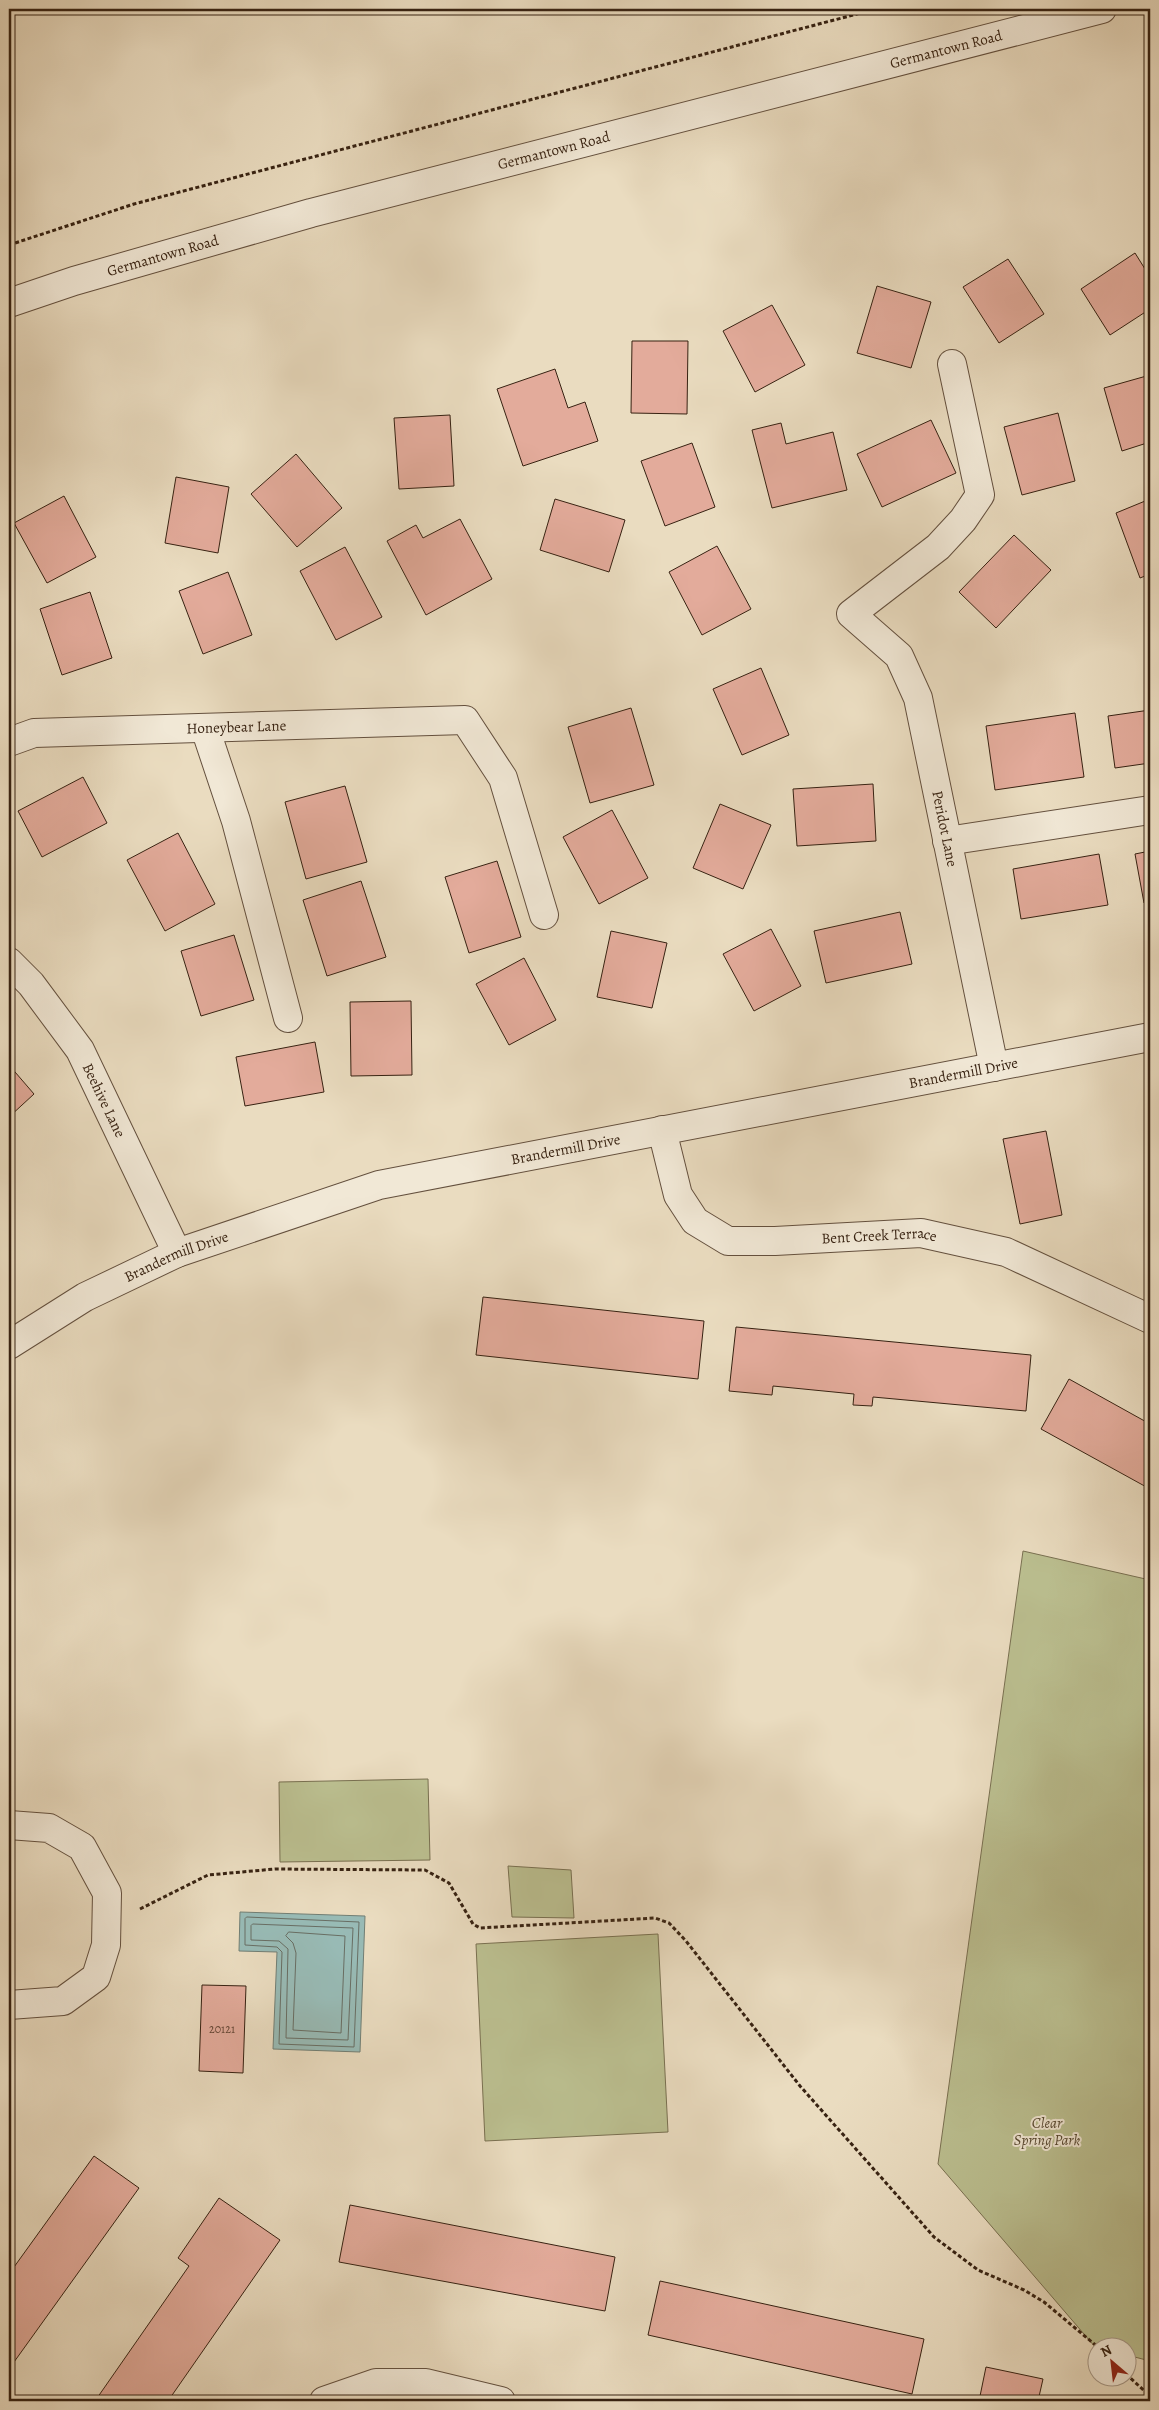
<svg xmlns="http://www.w3.org/2000/svg" width="1159" height="2410" font-family="Alegreya,serif">
<style>
.green{fill:#bbbf90;stroke:#797051}
.water{fill:#98bbb6;stroke:#717e74}
.lines{fill:none;stroke-linecap:round;stroke-linejoin:round}
.shore{stroke:#686e64;stroke-width:1}
.building{fill:#e3ab9b;stroke:#372212}
.minor-casing{stroke:#64503e;stroke-width:30}
.path{stroke:#372212;stroke-width:3;stroke-dasharray:4 2.5;stroke-linecap:butt}
.minor{stroke:#f1e8d6;stroke-width:28}
.labels{text-anchor:middle;stroke-width:4;stroke-linejoin:round;paint-order:stroke}
.number-label{font-size:12px;fill:#624434}
.street-label{font-size:15px;fill:#372212;stroke:#f1e8d6}
.park-label{font-size:15px;font-style:italic;fill:#584932;stroke:#f1e8d6}
</style>
<rect width="100%" height="100%" fill="#eadcc0"/>
<filter id="stains"><feTurbulence type="fractalNoise" baseFrequency=".004" numOctaves="4"/><feColorMatrix values="0 0 0 0 .2 0 0 0 0 .09 0 0 0 0 .02 0 0 0 .5 -.17"/></filter>
<radialGradient id="worn" r=".72"><stop offset=".6" stop-color="#630" stop-opacity="0"/><stop offset="1" stop-color="#630" stop-opacity=".3"/></radialGradient>
<path class="green" d="M1023,1551L1150,1580V2361L1127,2355L1126,2348H1096L938,2164Z
M428,1779L430,1860L280,1862L279,1782Z
M508,1866L571,1870L574,1918L512,1917Z
M658,1934L668,2132L485,2141L476,1944Z"/>
<path class="water" d="M240,1912L365,1916L360,2052L273,2049L277,1952L239,1951Z"/>
<g class="lines">
<path class="shore" d="M247,1917L359,1922L354,2047L279,2044L282,1952L277,1947L245,1945V1919Z
M253,1924L353,1928L348,2040L286,2038L288,1949L279,1941L251,1940V1926Z
M289,1932L345,1936L341,2033L293,2030L296,1953L293,1943L286,1936Z"/>
</g>
<path class="building" d="M1135,253L1150,277V309L1110,335L1081,289Z
M1008,259L1044,314L999,343L963,287Z
M877,286L931,302L911,368L857,353Z
M772,305L805,365L755,392L723,331Z
M632,341H688L687,414L631,413Z
M555,369L568,408L585,402L598,441L523,466L497,389Z
M1150,375V442L1122,451L1104,388Z
M1058,413L1075,481L1022,495L1004,427Z
M450,415L454,486L399,489L394,418Z
M931,420L956,473L882,507L857,454Z
M781,423L786,444L833,432L847,490L772,508L752,430Z
M692,443L715,507L665,526L641,461Z
M296,454L342,508L297,547L251,494Z
M176,477L229,487L218,553L165,543Z
M64,496L96,557L47,583L14,523Z
M555,499L625,520L609,572L540,550Z
M1150,499V574L1140,578L1116,513Z
M460,519L492,579L426,615L387,541L416,525L423,538Z
M1014,535L1051,570L996,628L959,592Z
M717,546L751,609L702,635L669,572Z
M345,547L382,617L336,640L300,571Z
M228,572L252,635L203,654L179,591Z
M90,592L112,658L62,675L40,609Z
M761,668L789,735L742,755L713,689Z
M631,708L654,785L590,803L568,727Z
M1150,710V763L1115,768L1108,716Z
M1075,713L1084,777L995,790L986,726Z
M83,777L107,823L42,857L18,811Z
M873,784L876,841L797,846L793,789Z
M345,786L367,862L306,879L285,802Z
M720,804L771,825L743,889L693,868Z
M612,810L648,878L599,904L563,837Z
M178,833L215,904L165,931L127,860Z
M1150,851V902L1144,903L1135,854Z
M1099,854L1108,905L1021,919L1013,869Z
M497,861L521,937L469,953L445,877Z
M361,881L386,957L327,976L303,900Z
M900,912L912,964L826,983L814,931Z
M771,929L801,986L754,1011L723,954Z
M611,931L667,943L652,1008L597,997Z
M234,935L254,1000L201,1016L181,951Z
M524,958L556,1020L509,1045L476,984Z
M411,1001L412,1075L351,1076L350,1002Z
M315,1042L324,1092L245,1106L236,1057Z
M9,1065L34,1094L9,1117Z
M1046,1131L1062,1215L1020,1224L1003,1139Z
M483,1297L704,1321L698,1379L476,1355Z
M736,1327L1031,1355L1026,1411L873,1397L872,1406L853,1405L854,1394L773,1386L772,1395L729,1391Z
M1069,1379L1150,1424V1489L1041,1429Z
M202,1985L246,1986L243,2073L199,2071Z
M94,2156L139,2188L9,2369V2274Z
M219,2198L280,2240L168,2401H95L189,2266L178,2258Z
M350,2205L615,2257L605,2311L339,2262Z
M660,2281L924,2339L912,2394L648,2335Z
M986,2367L1043,2379L1038,2401H979Z"/>
<g class="lines">
<defs>
<g id="minor">
<path id="s1" d="M9,303L74,281L311,213L1102,9"/>
<path id="s2" d="M952,364L980,495L963,520L938,547L851,614L899,656L918,698L994,1067"/>
<path d="M205,728L236,821L288,1018"/>
<path id="s3" d="M9,742L34,733L465,720L503,778L544,915"/>
<path d="M947,841L1150,810"/>
<path id="s4" d="M9,962L31,984L80,1050L177,1253"/>
<path id="s5" d="M662,1130L678,1195L695,1221L728,1241H775L921,1233L1006,1252L1150,1319"/>
<path id="s6" d="M9,1345L85,1297L177,1253L379,1185L1150,1037"/>
<path d="M9,1825L49,1828L82,1847L107,1893L106,1945L96,1977L63,2001L9,2005"/>
<path d="M324,2401L376,2383H426L501,2401"/>
</g>
</defs>
<use href="#minor" class="minor-casing"/>
<path class="path" d="M9,245L134,204L876,9
M140,1909L208,1875L275,1869L425,1870L449,1883L473,1924L480,1928L655,1918L669,1923L686,1941L800,2086L934,2237L978,2270L1024,2290L1044,2302L1099,2348
M1126,2374L1150,2396"/>
<use href="#minor" class="minor"/>
</g>
<g class="labels">
<g class="number-label">
<text x="222" y="2033">20121</text>
</g>
<g class="street-label">
<text dy="5" stroke="none"><textPath href="#s1" startOffset="971">Germantown Road</textPath></text>
<text dy="5" stroke="none"><textPath href="#s1" startOffset="566">Germantown Road</textPath></text>
<text dy="5" stroke="none"><textPath href="#s1" startOffset="161">Germantown Road</textPath></text>
<text dy="5" stroke="none"><textPath href="#s3" startOffset="229">Honeybear Lane</textPath></text>
<text dy="5" stroke="none"><textPath href="#s2" startOffset="554">Peridot Lane</textPath></text>
<text dy="5" stroke="none"><textPath href="#s6" startOffset="1000">Brandermill Drive</textPath></text>
<text dy="5" stroke="none"><textPath href="#s4" startOffset="169">Beehive Lane</textPath></text>
<text dy="5" stroke="none"><textPath href="#s6" startOffset="595">Brandermill Drive</textPath></text>
<text dy="5" stroke="none"><textPath href="#s5" startOffset="288">Bent Creek Terrace</textPath></text>
<text dy="5" stroke="none"><textPath href="#s6" startOffset="190">Brandermill Drive</textPath></text>
</g>
<g class="park-label">
<text x="1047" y="2128">Clear<tspan x="1047" dy="17">Spring Park</tspan></text>
</g>
</g>
<rect width="1159" height="2410" fill="none" stroke="#eadcc0" stroke-width="30"/>
<rect x="10" y="10" width="1139" height="2390" fill="none" stroke="#372212" stroke-width="2.5"/>
<rect x="15" y="15" width="1129" height="2380" fill="none" stroke="#372212"/>
<g transform="translate(1112 2362) rotate(332)"><circle r="24" fill="#f1e8d6" stroke="#a79988"/>
<path d="M0-4L9 19L0 12L-9 19Z" fill="#8f2418"/>
<text y="-8" font-size="14" font-weight="bold" text-anchor="middle" fill="#372212">N</text>
</g>
<rect width="100%" height="100%" filter="url(#stains)"/>
<rect width="100%" height="100%" fill="url(#worn)"/>
</svg>
